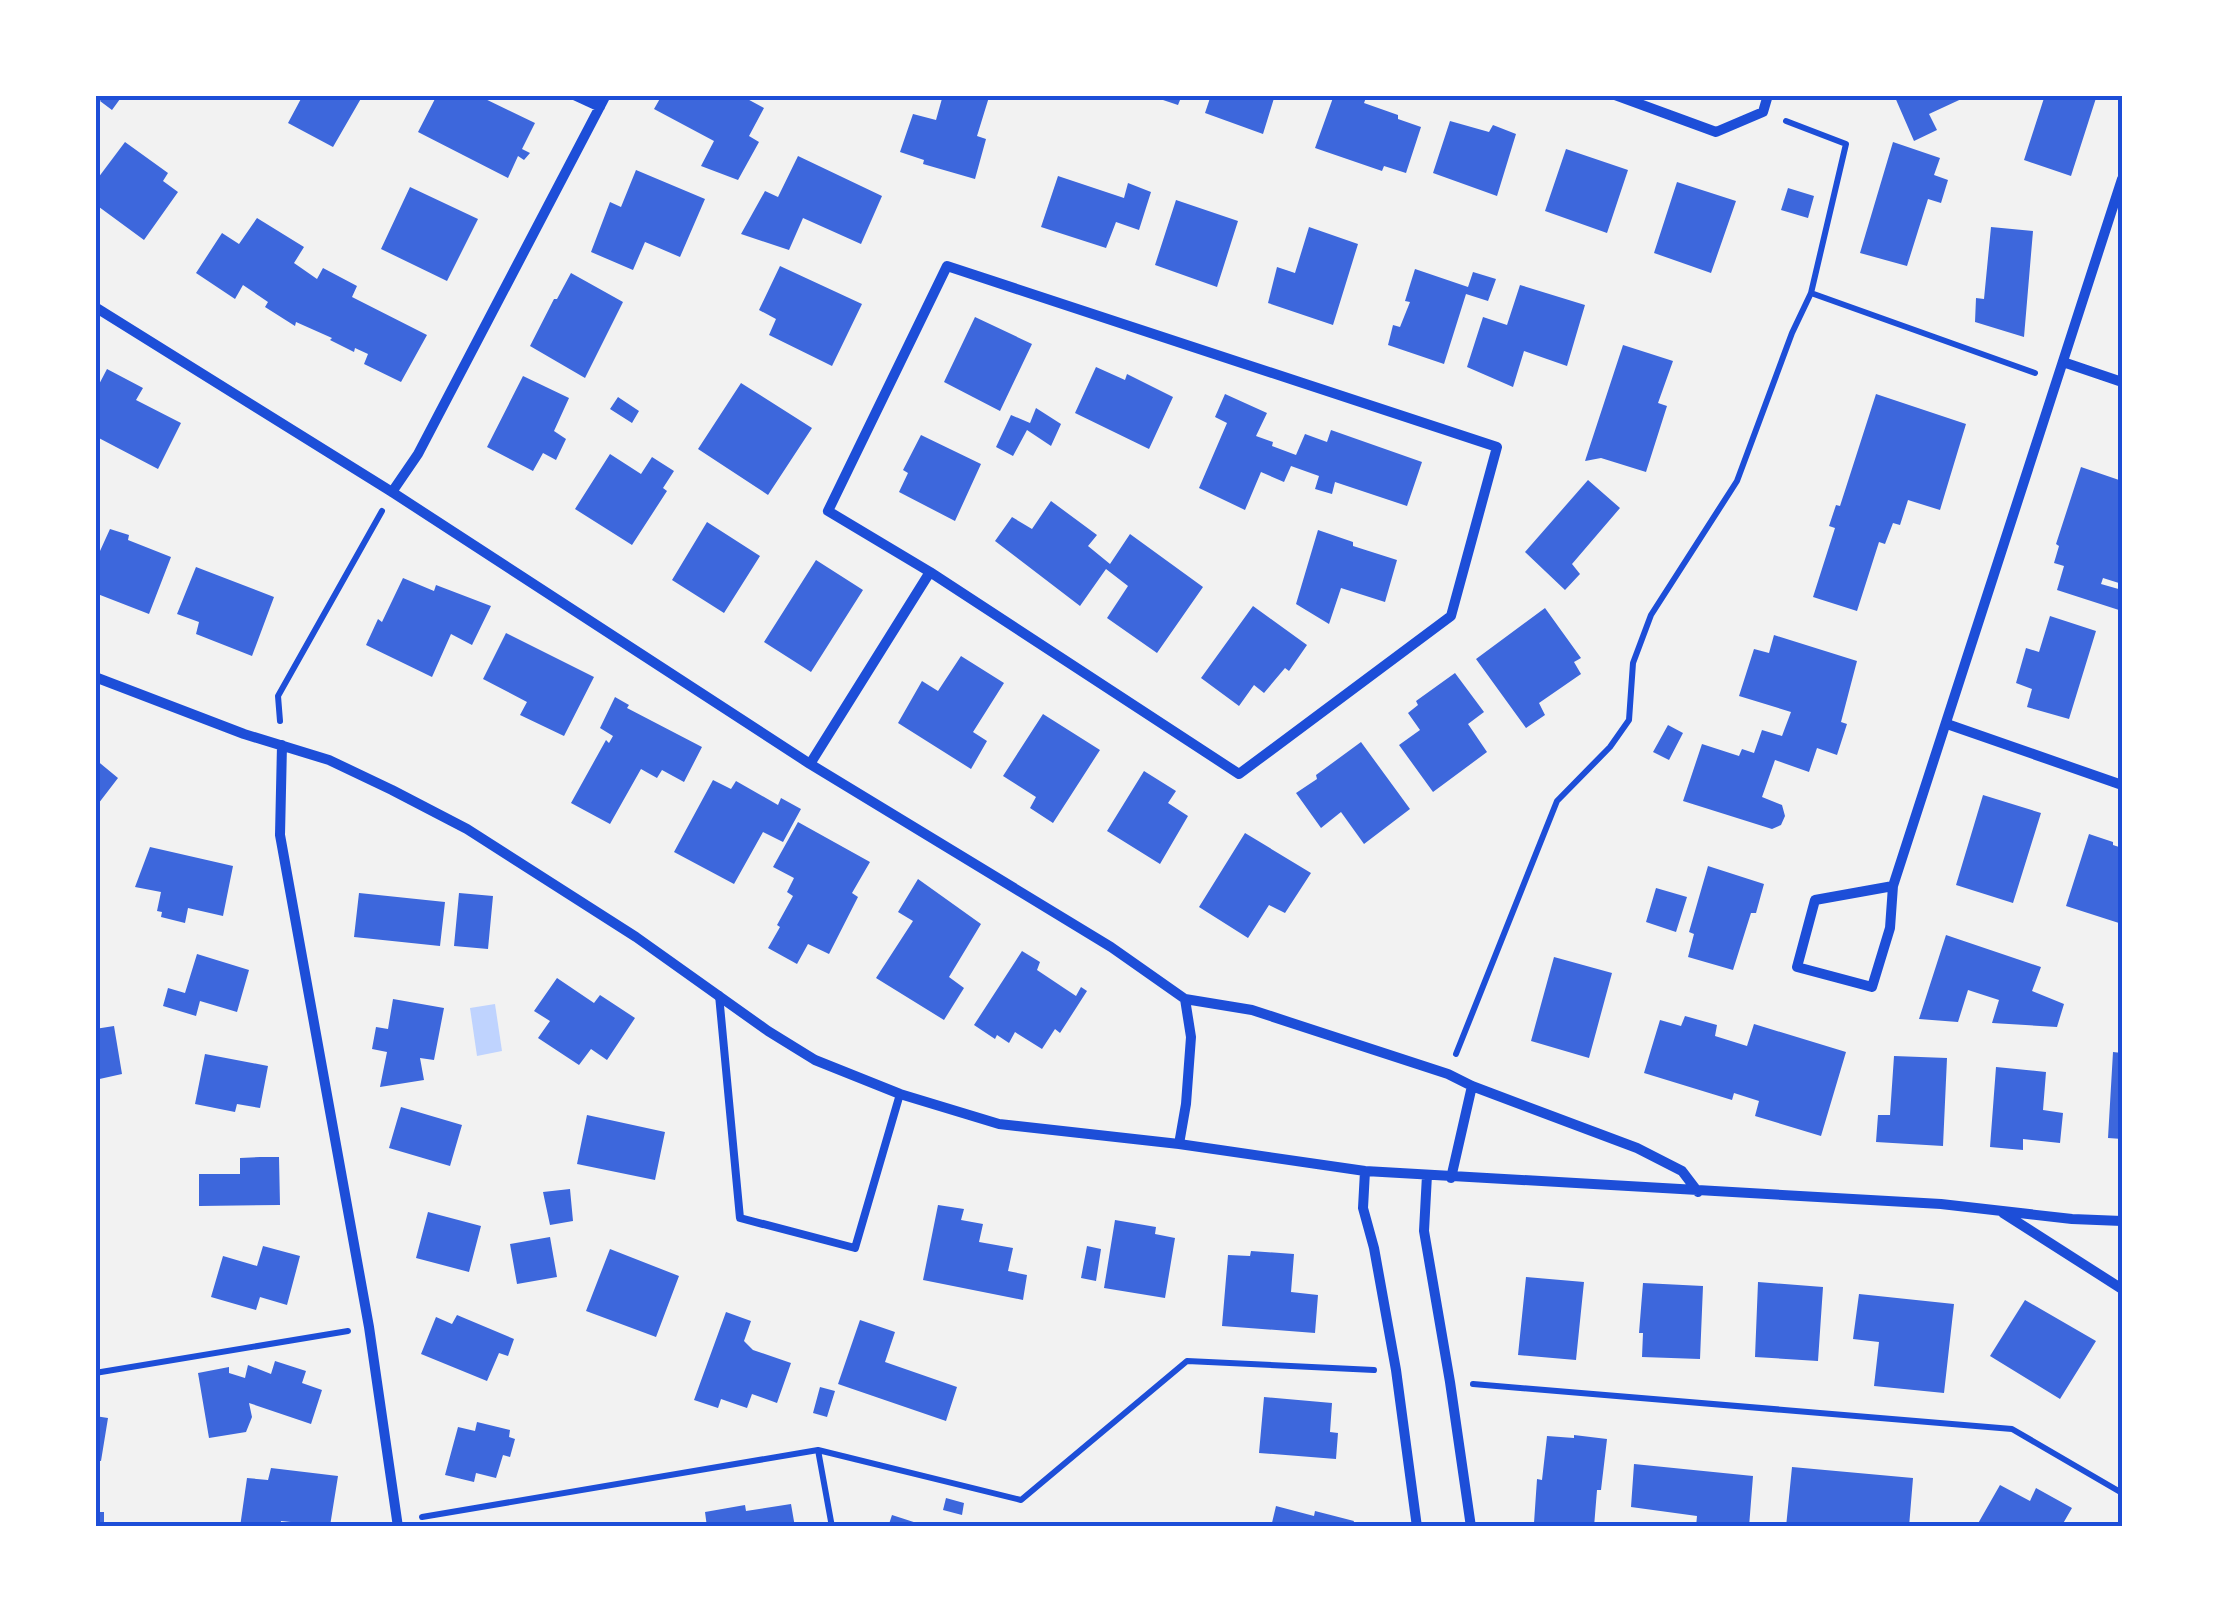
<svg xmlns="http://www.w3.org/2000/svg" width="2217" height="1622" font-family="Manrope,sans-serif">
<style>
.water{fill:#bfd3fe}
.building{fill:#3d67dc}
.lines{fill:none;stroke-linecap:round;stroke-linejoin:round}
.path{stroke:#1d4ed8;stroke-width:6}
.service{stroke:#1d4ed8;stroke-width:8}
.minor{stroke:#1d4ed8;stroke-width:10}
.neatline{fill:none;stroke:#1d4ed8;stroke-width:4}
</style>
<rect width="100%" height="100%" fill="#f2f2f2"/>
<path class="water" d="M495,1004L502,1051L477,1056L470,1008Z"/>
<path class="building" d="M104,95H113L120,99L112,110L100,101Z
M303,95H363L333,147L288,123Z
M437,95H477L535,123L522,149L530,153L524,160L518,156L508,178L418,132Z
M662,95H740L764,108L749,136L759,142L738,180L701,166L714,141L654,109Z
M943,95L989,97L977,136L986,139L975,179L923,164L924,160L900,152L913,114L936,120Z
M1148,95H1182L1178,105Z
M1211,95H1275L1263,134L1205,113Z
M1334,95H1367L1364,103L1398,115V119L1421,127L1406,173L1384,166L1382,171L1315,148Z
M1894,95H1970L1929,114L1937,130L1914,141Z
M2045,95H2097L2071,176L2024,160Z
M1450,121L1489,132L1493,125L1516,134L1497,196L1433,173Z
M125,142L168,173L163,181L178,192L144,240L95,204V182Z
M1893,142L1940,158L1934,175L1948,180L1941,203L1928,199L1907,266L1860,253Z
M1566,149L1628,170L1607,233L1545,211Z
M798,156L882,196L861,244L803,218L789,250L741,234L765,191L778,197Z
M636,170L705,199L680,257L645,242L633,270L591,252L610,202L621,207Z
M1058,176L1124,198L1128,183L1151,192L1139,230L1116,222L1106,248L1041,227Z
M1677,182L1736,201L1711,273L1654,253Z
M410,187L478,219L447,281L381,249Z
M1788,188L1814,196L1808,218L1781,210Z
M1176,200L1238,221L1217,287L1155,265Z
M257,218L304,247L294,263L317,279L323,268L357,286L352,297L427,335L401,382L364,364L368,354L355,348L354,352L330,340L332,338L296,322L295,326L265,307L268,302L243,285L235,299L196,273L222,233L239,244Z
M1309,227L1358,244L1333,325L1268,303L1277,267L1295,273Z
M1991,227L2033,231L2024,337L1975,322L1976,298L1984,299Z
M780,266L862,304L832,366L769,335L776,319L759,310Z
M1415,269L1468,287L1473,272L1496,279L1488,301L1466,294L1444,364L1388,345L1393,325L1400,327L1410,302L1405,301Z
M571,273L623,302L585,378L530,346L554,299H557Z
M1520,285L1585,305L1567,366L1524,351L1513,387L1467,367L1483,317L1507,325Z
M975,317L1032,344L1000,411L944,382Z
M1623,345L1673,361L1658,403L1667,406L1646,472L1601,458L1585,461Z
M1096,367L1125,380L1127,374L1173,397L1149,449L1075,413Z
M107,369L143,388L136,400L181,423L158,469L95,436V392Z
M523,376L569,398L554,431L566,439L556,460L543,453L533,471L487,447Z
M741,383L812,428L768,495L698,449Z
M1225,394L1267,413L1256,436L1273,442L1272,446L1296,455L1305,434L1327,442L1331,430L1422,462L1407,506L1335,482L1332,494L1315,489L1319,476L1291,466L1284,482L1261,472L1245,510L1199,488L1227,423L1215,417Z
M1876,394L1966,424L1940,510L1908,500L1900,525L1893,523L1885,544L1879,542L1857,611L1813,597L1835,528L1829,526L1836,505L1840,506Z
M618,397L639,411L632,423L610,409Z
M1036,408L1061,424L1051,446L1027,430L1013,456L996,447L1011,415L1030,423Z
M921,435L981,464L955,521L899,492L908,473L903,470Z
M610,454L641,474L652,457L674,471L663,488L667,491L632,545L575,509Z
M2081,467L2122,481V548L2119,558L2122,559V584L2103,578L2101,584L2122,590V611L2057,590L2064,566L2054,563L2059,546L2056,544Z
M1588,480L1620,508L1572,564L1580,574L1565,590L1525,552Z
M1051,501L1097,535L1088,546L1110,564L1130,534L1203,587L1157,653L1107,618L1128,586L1106,569L1080,606L995,541L1012,517L1032,529Z
M707,522L760,556L724,613L672,580Z
M110,529L129,535L128,540L171,557L149,614L95,593V549L100,551Z
M1318,530L1353,542V546L1397,560L1385,602L1341,588L1329,624L1296,604Z
M816,560L863,590L811,672L764,642Z
M196,567L274,597L252,656L196,634L199,622L177,614Z
M403,578L434,591L436,585L491,606L472,645L451,634L432,677L366,645L378,619L382,622Z
M1253,606L1307,645L1289,671L1285,668L1264,693L1254,685L1239,706L1201,678Z
M1545,608L1581,658L1574,662L1581,674L1539,703L1545,715L1526,728L1476,659Z
M2050,616L2096,631L2069,719L2027,707L2032,689L2016,683L2026,648L2039,652Z
M506,633L594,677L564,736L520,715L527,702L483,679Z
M1774,635L1857,661L1841,722L1847,724L1837,755L1817,748L1809,772L1775,760L1762,797L1782,805L1785,816L1781,825L1772,829L1683,801L1702,744L1739,756L1742,749L1754,753L1762,730L1782,736L1791,712L1739,696L1754,649L1769,653Z
M961,656L1004,683L973,732L987,741L971,769L898,723L922,681L938,691Z
M1455,673L1484,712L1468,724L1487,752L1433,792L1399,745L1420,730L1408,713L1418,705L1416,701Z
M615,697L629,705L627,708L702,747L684,782L662,770L657,778L641,769L610,824L571,803L606,740L609,743L613,736L600,728Z
M1043,714L1100,750L1053,823L1030,808L1036,797L1003,776Z
M1668,725L1683,733L1669,760L1653,752Z
M1361,742L1410,809L1364,844L1341,812L1321,828L1296,793L1317,779L1316,775Z
M95,759L118,778L95,808Z
M1144,771L1176,791L1168,803L1188,816L1160,864L1107,831Z
M713,780L731,789L736,781L778,805L781,798L801,809L783,842L763,832L734,884L674,852Z
M1983,795L2041,813L2013,903L1956,885Z
M798,822L870,862L852,893L858,897L829,954L808,944L797,964L768,948L780,927L777,925L793,896L787,892L794,878L773,867Z
M1245,833L1311,873L1285,913L1269,905L1248,938L1199,907Z
M2089,834L2113,842V845L2122,848V924L2066,906Z
M150,847L233,866L223,916L188,908L185,923L161,917L162,912L157,911L161,892L135,887Z
M1708,866L1764,884L1756,913H1751L1733,970L1688,957L1694,934L1689,932Z
M918,879L981,924L949,977L964,988L944,1020L876,978L913,921L898,912Z
M1656,888L1687,897L1676,932L1646,922Z
M359,893L445,902L440,946L354,937Z
M459,893L493,896L488,949L454,946Z
M1946,935L2041,967L2032,991L2064,1004L2057,1027L1992,1023L1999,1000L1968,990L1958,1022L1919,1019Z
M1022,951L1040,962L1037,970L1076,996L1081,987L1087,991L1060,1033L1055,1029L1042,1049L1015,1032L1009,1043L997,1035L995,1039L974,1025Z
M197,954L249,970L237,1012L200,1001L196,1016L163,1006L168,988L185,993Z
M1554,957L1612,973L1589,1058L1531,1041Z
M557,978L594,1003L600,995L635,1018L607,1060L591,1049L579,1065L538,1038L550,1021L534,1011Z
M393,999L444,1008L434,1060L420,1058L424,1080L380,1087L387,1052L372,1049L376,1027L388,1029Z
M1685,1016L1717,1025L1715,1036L1747,1046L1754,1024L1846,1052L1821,1136L1755,1116L1759,1101L1734,1093L1732,1100L1644,1073L1660,1020L1681,1026Z
M114,1026L122,1074L95,1080V1029Z
M2113,1052L2122,1053V1139L2108,1138Z
M205,1054L268,1066L260,1108L237,1104L235,1112L195,1104Z
M1894,1056L1947,1058L1943,1146L1876,1142L1878,1115H1890Z
M1996,1067L2046,1072L2043,1110L2063,1113L2060,1143L2023,1139V1150L1990,1147Z
M401,1107L462,1125L450,1166L389,1148Z
M587,1115L665,1132L655,1180L577,1164Z
M260,1157H279L280,1205L199,1206V1174H240V1158Z
M570,1189L573,1221L550,1225L543,1192Z
M938,1205L964,1209L961,1220L983,1224L979,1242L1013,1248L1008,1271L1027,1275L1023,1300L923,1280Z
M428,1212L481,1226L469,1272L416,1258Z
M1115,1220L1156,1227L1155,1234L1175,1238L1165,1298L1104,1288Z
M550,1237L557,1277L517,1284L510,1244Z
M263,1246L300,1256L287,1305L260,1297L256,1310L211,1297L223,1256L257,1266Z
M1087,1246L1101,1249L1096,1281L1081,1278Z
M610,1249L679,1276L656,1337L586,1311Z
M1251,1251L1294,1254L1291,1292L1318,1295L1315,1333L1222,1326L1228,1255L1250,1256Z
M1526,1277L1584,1282L1576,1360L1518,1355Z
M1758,1282L1823,1287L1818,1361L1755,1357Z
M1643,1283L1703,1286L1700,1359L1642,1357L1643,1333H1639Z
M1859,1294L1954,1304L1944,1393L1874,1386L1879,1342L1853,1339Z
M2025,1300L2096,1341L2060,1399L1990,1356Z
M726,1312L751,1321L744,1341L753,1350L791,1363L777,1403L752,1394L747,1408L721,1399L718,1408L694,1400Z
M457,1315L514,1339L508,1356L499,1353L487,1381L421,1354L436,1317L452,1324Z
M860,1320L895,1332L885,1362L957,1387L946,1421L838,1384Z
M275,1361L306,1371L302,1383L322,1390L311,1424L249,1403L252,1417L246,1432L209,1438L198,1373L229,1367V1373L245,1378L248,1365L271,1374Z
M820,1387L835,1391L827,1417L813,1413Z
M1264,1397L1332,1403L1330,1432L1338,1433L1336,1459L1259,1453Z
M95,1416L108,1418L101,1461L95,1460Z
M477,1422L510,1430L509,1437L515,1439L510,1457L503,1455L496,1478L476,1473L474,1482L445,1475L458,1427L475,1431Z
M1574,1435L1607,1439L1601,1490H1597L1594,1527L1534,1523L1537,1479L1542,1480L1547,1436L1574,1438Z
M1634,1464L1753,1476L1749,1527H1696L1697,1516L1631,1507Z
M1792,1467L1913,1478L1909,1527H1786Z
M271,1468L338,1476L330,1526L281,1521L280,1527H240L247,1478L268,1480Z
M2000,1485L2030,1501L2036,1488L2072,1508L2061,1527H1976Z
M946,1498L964,1503L962,1515L943,1510Z
M791,1504L795,1527H707L705,1512L745,1505L746,1511Z
M1276,1506L1314,1516L1315,1511L1354,1521L1352,1527H1271Z
M95,1512H104V1527H95Z
M892,1515L926,1526L925,1527H888Z"/>
<g class="lines">
<path class="path" d="M1811,293L2035,373
M280,721L278,696L382,511
M1456,1054L1557,801L1610,747L1629,720L1633,663L1651,615L1737,481L1792,333L1811,293L1846,144L1786,121
M95,1373L348,1331
M1473,1384L2012,1429L2122,1493
M818,1450L1021,1500L1187,1361L1374,1370
M422,1517L818,1450L832,1527"/>
<path class="service" d="M719,995L740,1218L855,1248L900,1094"/>
<path class="minor" d="M574,95L600,107
M1615,95L1716,132L1763,112L1768,95
M95,307L392,492L810,764L1111,947L1185,999L1252,1010L1448,1074L1472,1086L1637,1148L1682,1171L1698,1192
M2063,362L2122,382
M392,492L418,454L606,95
M95,677L244,734L329,760L392,790L467,829L636,937L768,1031L815,1060L900,1094L999,1124L1179,1144L1365,1171L1941,1204L2072,1219L2122,1221
M1947,724L2122,785
M282,745L280,835L369,1327L398,1527
M810,764L930,572L1239,774L1451,616L1497,447L947,266L828,511L930,572
M1893,886L1815,900L1797,967L1872,987L1890,928L1893,886L2122,179
M1179,1144L1186,1104L1191,1037L1185,999
M1365,1171L1363,1208L1374,1248L1396,1370L1417,1527
M1427,1175L1424,1231L1450,1382L1471,1527
M1451,1178L1472,1086
M2003,1213L2122,1289"/>
</g>
<rect width="2217" height="1622" fill="none" stroke="#ffffff" stroke-width="195"/>
<rect x="98" y="98" width="2022" height="1426" class="neatline"/>
</svg>
